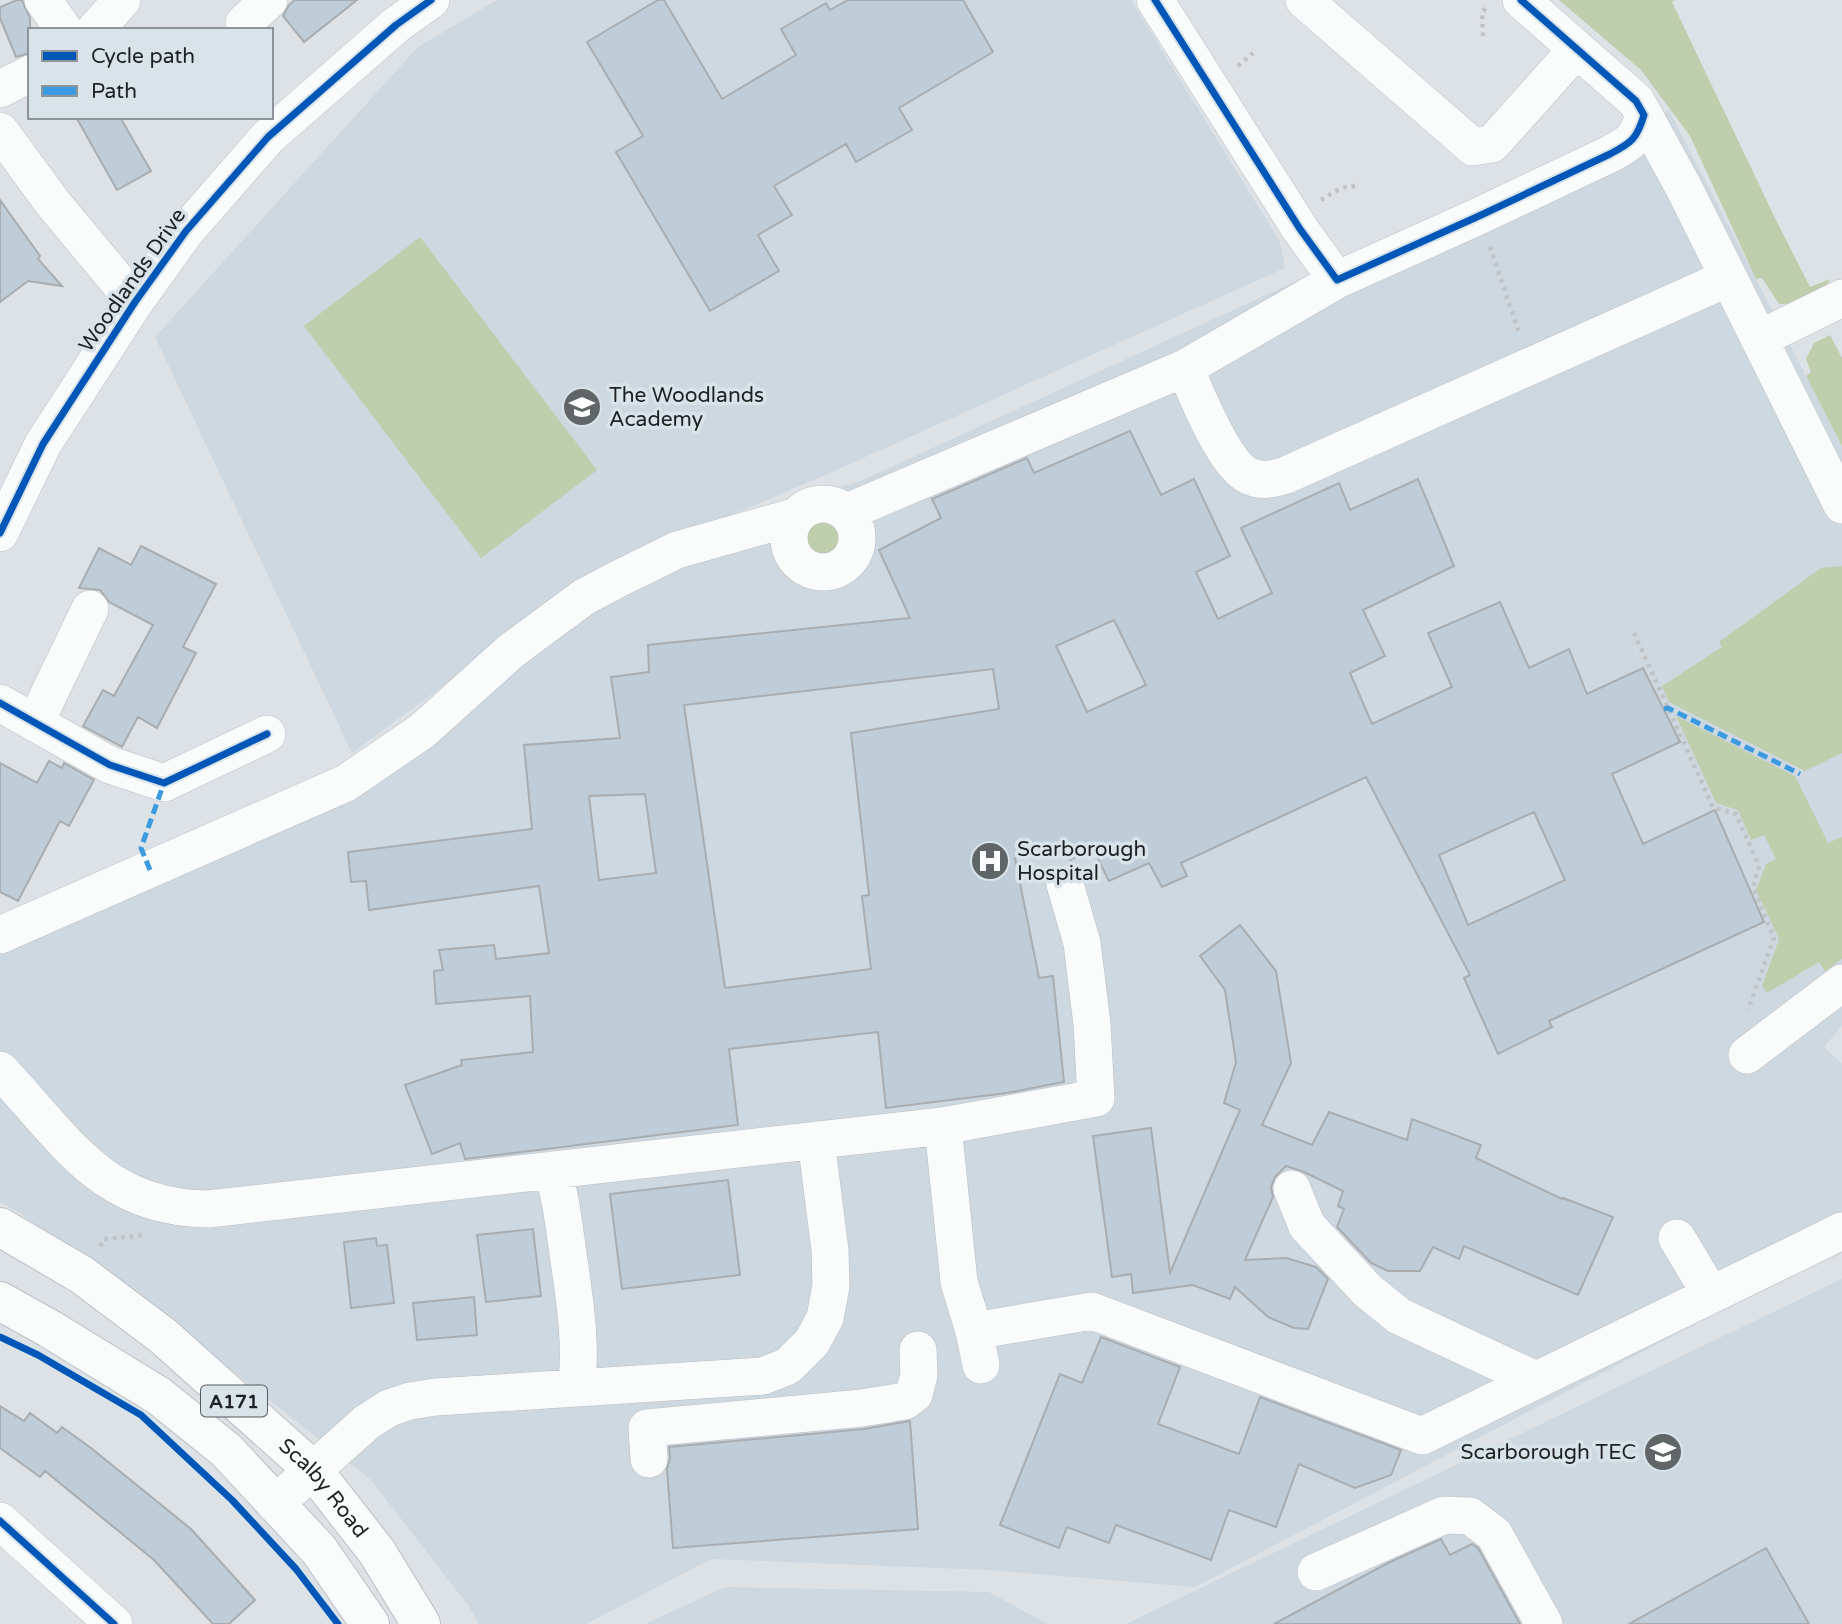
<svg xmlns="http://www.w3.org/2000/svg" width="1842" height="1624" font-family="'Varela Round',sans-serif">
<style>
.built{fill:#cdd8e1}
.green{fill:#bfceac}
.building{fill:#becdd8;stroke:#a9adb0;stroke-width:2;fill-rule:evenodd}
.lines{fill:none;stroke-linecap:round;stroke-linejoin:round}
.minor-casing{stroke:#bbbfc3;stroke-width:38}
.highway-casing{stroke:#bbbfc3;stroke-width:40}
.path{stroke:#c1c2c4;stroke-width:4.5;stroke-dasharray:3.5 5;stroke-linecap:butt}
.minor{stroke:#fafbfb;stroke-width:37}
.highway{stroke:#fafbfb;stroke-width:38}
.quiet{stroke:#3c9be0;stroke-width:5;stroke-dasharray:10 5;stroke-linecap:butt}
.cycleway-casing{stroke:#d9e3ea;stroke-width:11}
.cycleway{stroke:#0057b8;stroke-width:7}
.labels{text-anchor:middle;stroke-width:7;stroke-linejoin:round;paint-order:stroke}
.shield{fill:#d9e3ea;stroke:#555b5f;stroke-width:2}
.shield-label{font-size:19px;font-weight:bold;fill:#1d2123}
.street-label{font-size:21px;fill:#1d2123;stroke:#d9e3ea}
.poi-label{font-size:21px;fill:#1d2123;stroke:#d9e3ea;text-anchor:start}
</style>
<rect width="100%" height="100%" fill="#dde2e6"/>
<path class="built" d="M497,0H1131L1280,242L1285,268L823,476L598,572L352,753L155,337L418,47Z
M1669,110L1842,446V1026L1824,1047L1842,1064V1247L1195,1587L989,1570L711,1559L586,1624H479L468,1605L371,1480L216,1358L21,1214L0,1202V921L364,758L723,524L863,480Z
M1842,1279V1624H1126Z
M725,1587L989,1592L1047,1624H645Z"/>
<path class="green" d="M1559,0H1675L1672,2L1775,218L1810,287L1830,279L1826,287L1791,304H1779L1762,278L1756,279L1690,136L1641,70Z
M420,237L597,470L481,558L304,326Z
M1830,335L1842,358V446L1806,376L1811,372L1806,359L1814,343Z
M796 537a26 26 0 1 1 52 0a26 26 0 1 1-52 0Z
M1842,566V753L1805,771L1669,702L1662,686L1722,647L1719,642L1821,568Z
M1676,716L1795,776L1828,843L1842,837V959L1825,971L1819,962L1767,993L1762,986L1779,939L1756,890L1766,864L1776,859L1764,835L1751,840L1738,810L1716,803Z"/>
<path class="building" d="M17,0H22L30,18V53L16,57L0,18V7Z
M295,0H357L304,42L283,16L289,5Z
M658,0H664L722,99L796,55L781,29L826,3L830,10L848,0H963L993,52L899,108L912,130L856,162L846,144L774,186L792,215L758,235L779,271L710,311L616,152L643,136L587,42Z
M76,117H120L151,171L117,190Z
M0,200L40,256L38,259L62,286L28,281L0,302Z
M1130,431L1161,495L1194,479L1230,556L1196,572L1218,619L1272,593L1241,528L1339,483L1350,510L1418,479L1454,566L1363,610L1385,656L1350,673L1372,724L1452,687L1428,633L1500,602L1529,668L1569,649L1587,694L1643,668L1680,742L1612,774L1643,844L1715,810L1764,922L1549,1021L1552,1027L1498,1054L1464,978L1470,975L1366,777L1181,863L1187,876L1162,887L1149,863L1109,881L1093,849L1070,860L1062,843L1015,858L1039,978L1053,976L1064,1082L1007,1093L886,1108L878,1032L729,1049L738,1125L465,1159L460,1143L432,1154L405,1085L462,1065L461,1060L533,1052L530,996L436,1004L434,971L443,970L439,950L494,945L496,959L549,953L539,886L369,910L366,881L351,882L348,852L532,829L524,745L620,738L611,677L649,672L648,645L910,618L879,550L941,518L932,499L1027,458L1034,473ZM1114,620L1146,685L1087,712L1056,646ZM993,669L999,709L851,733L869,895L862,896L871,969L725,988L684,705ZM645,794L656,873L599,880L589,796ZM1534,812L1565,880L1468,925L1439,855Z
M141,546L216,584L183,647L196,653L157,728L138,717L122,747L83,726L103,690L114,696L153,625L109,602L100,590L79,588L99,548L131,565Z
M49,761L62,768L64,763L94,780L69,826L60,821L18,901L0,892V763L37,783Z
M1240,925L1276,971L1291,1063L1262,1125L1312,1145L1329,1112L1407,1140L1412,1119L1481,1145L1476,1158L1562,1199L1563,1198L1613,1217L1578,1295L1464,1246L1459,1259L1433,1247L1420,1271H1388L1371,1263L1337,1227L1344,1209L1338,1206L1343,1191L1304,1172L1286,1166L1275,1177L1271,1187L1273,1197L1245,1260L1286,1258L1316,1267L1328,1279L1308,1329L1294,1328L1268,1317L1235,1287L1230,1299L1193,1285L1133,1293L1131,1274L1112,1277L1093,1136L1151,1128L1170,1273L1240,1110L1224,1103L1236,1062L1225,990L1200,956Z
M728,1180L740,1275L622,1289L610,1194Z
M533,1229L541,1296L486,1302L477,1235Z
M376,1238L377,1246L387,1245L394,1303L351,1308L344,1242Z
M474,1297L477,1335L417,1340L413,1303Z
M1101,1337L1180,1367L1158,1424L1239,1454L1260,1397L1401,1450L1391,1475L1355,1488L1299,1464L1276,1527L1229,1510L1211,1560L1116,1525L1109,1543L1067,1527L1059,1548L1000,1525L1060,1374L1082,1383Z
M0,1406L24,1421L30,1413L57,1433L62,1427L91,1448L191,1529L255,1600L229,1624H213L154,1560L45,1471L40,1477L0,1448Z
M910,1421L918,1529L673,1548L667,1469L670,1458L669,1447L864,1429Z
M1441,1539L1450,1555L1472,1544L1478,1548L1520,1624H1274L1388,1563Z
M1766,1548L1809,1624H1629Z"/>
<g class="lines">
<defs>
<path id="minor" d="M43,0L64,30
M1155,0L1300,229L1337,280L1479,216L1610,154C1631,143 1637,139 1644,115L1636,101L1521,0
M1304,0L1473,147L1492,144L1577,49
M244,23L269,0
M95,30L122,0
M0,89L30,74
M1644,115L1685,190L1842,505
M0,131L52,202L135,302
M1759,339L1842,298
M1185,368C1196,393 1224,465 1249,476C1262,482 1273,479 1286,475L1728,278
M789 538a34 34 0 1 1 68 0a34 34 0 1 1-68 0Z
M847,512L1185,368L1337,280
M0,533L43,444L135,302L186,231L268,137L396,25L431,0
M0,703L110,765L164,783L267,734
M35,723L90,609
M0,935L346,783L422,731L511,651L584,597L620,578L677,550L797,516
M1747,1055L1842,983
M0,1070C65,1139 102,1208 208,1209L943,1126L1096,1098L1092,1024L1082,943L1065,884
M943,1126L959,1282L974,1331L1092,1311L1422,1436L1842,1231
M552,1170C561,1195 563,1220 567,1246C573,1290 583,1344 576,1388
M1292,1189L1307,1226L1368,1291L1399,1316L1536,1380
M1677,1238L1711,1295
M974,1331L981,1365
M649,1459L647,1428L862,1408L905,1401L914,1394L919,1375L918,1350
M275,1504L367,1422L389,1408L410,1401L436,1397L763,1376L788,1366L812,1342L825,1318L831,1286L830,1250L816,1140
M0,1521L114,1624
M1316,1572L1444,1515L1470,1516L1494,1534L1544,1624"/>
<g id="highway">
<path id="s1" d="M0,1227L82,1275L163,1336L313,1470L377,1552L421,1624"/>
<path d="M0,1301L50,1329L159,1396L226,1450L319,1550L370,1624"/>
</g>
</defs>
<use href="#minor" class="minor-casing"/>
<use href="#highway" class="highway-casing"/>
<path class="path" d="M1483,36L1482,12L1488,6
M1238,66L1253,53
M1321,200L1341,188L1359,185
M1490,247L1520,335
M1634,633L1713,807L1736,814L1759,866L1753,887L1774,938L1748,1010
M100,1246L104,1239L146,1235"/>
<use href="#minor" class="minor"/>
<use href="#highway" class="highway"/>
<path class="quiet" d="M1664,709L1668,708L1800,774
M150,870L141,848L164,783"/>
<defs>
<path id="cycleway" d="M1155,0L1300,229L1337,280L1479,216L1610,154C1631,143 1637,139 1644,115L1636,101L1521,0
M0,533L43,444L135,302L186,231L268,137L396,25L431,0
M0,703L110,765L164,783L267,734
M0,1337L38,1355L141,1415L232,1500L296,1569L338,1624
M0,1521L114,1624"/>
</defs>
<use href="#cycleway" class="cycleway-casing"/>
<use href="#cycleway" class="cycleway"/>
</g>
<defs>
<symbol id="school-disc" viewBox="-11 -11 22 22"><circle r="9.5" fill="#606567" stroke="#d9e3ea"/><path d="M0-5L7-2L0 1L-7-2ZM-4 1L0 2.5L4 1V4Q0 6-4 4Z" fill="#fff"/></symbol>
<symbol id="hospital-disc" viewBox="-11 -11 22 22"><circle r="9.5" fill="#606567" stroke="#d9e3ea"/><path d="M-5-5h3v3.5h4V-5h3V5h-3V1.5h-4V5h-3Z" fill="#fff"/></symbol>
<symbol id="university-disc" viewBox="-11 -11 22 22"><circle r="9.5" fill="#606567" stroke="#d9e3ea"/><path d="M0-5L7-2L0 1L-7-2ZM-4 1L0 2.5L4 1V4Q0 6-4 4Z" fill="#fff"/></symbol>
</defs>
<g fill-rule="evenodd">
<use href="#school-disc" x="560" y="385" width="44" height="44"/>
<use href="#hospital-disc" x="968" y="839" width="44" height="44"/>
<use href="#university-disc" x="1641" y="1430" width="44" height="44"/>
</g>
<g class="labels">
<rect class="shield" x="201" y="1385.5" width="66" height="31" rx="5"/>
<g class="shield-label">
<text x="234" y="1408">A171</text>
</g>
<g class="street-label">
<text transform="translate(132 280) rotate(-55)" y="7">Woodlands Drive</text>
<text dy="7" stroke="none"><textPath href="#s1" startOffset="418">Scalby Road</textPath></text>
</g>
<g class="poi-label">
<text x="609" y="402">The Woodlands<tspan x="609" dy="24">Academy</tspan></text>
<text x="1017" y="856">Scarborough<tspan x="1017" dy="24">Hospital</tspan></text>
<text x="1636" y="1459" text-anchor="end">Scarborough TEC</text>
</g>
</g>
<rect x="28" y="28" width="245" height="91" fill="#d9e3ea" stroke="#8e959a" stroke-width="2"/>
<rect x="42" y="51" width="35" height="10" fill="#0057b8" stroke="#8e959a" stroke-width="2"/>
<text x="91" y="63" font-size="21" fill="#1d2123">Cycle path</text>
<rect x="42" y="86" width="35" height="10" fill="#3c9be0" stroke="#8e959a" stroke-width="2"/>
<text x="91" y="98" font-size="21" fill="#1d2123">Path</text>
</svg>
